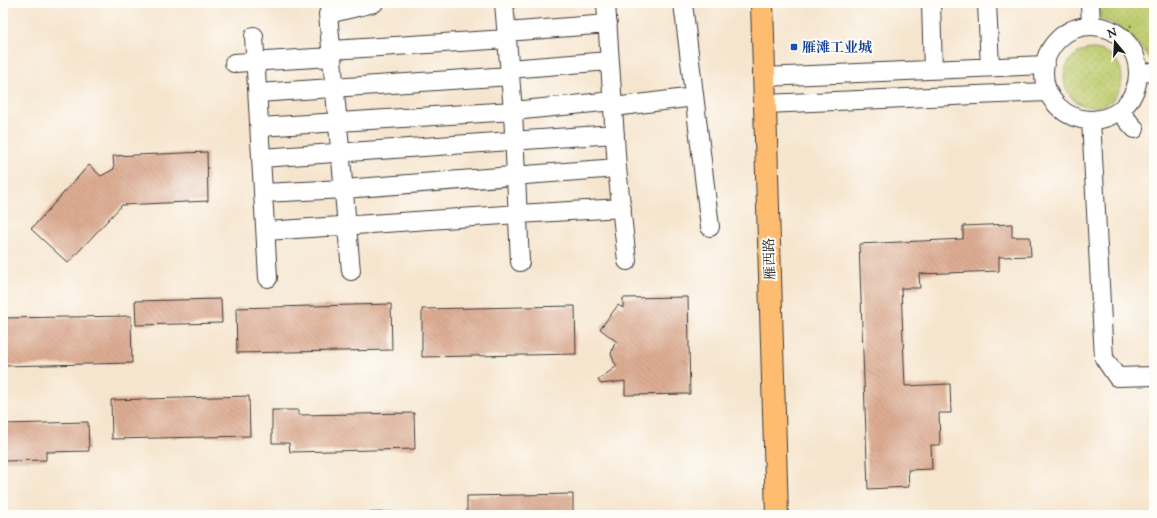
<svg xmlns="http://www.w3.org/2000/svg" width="1157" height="518" font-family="'Sorts Mill Goudy','Noto Serif SC',serif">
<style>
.garden{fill:url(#garden-dots);stroke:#6d7445}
.building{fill:url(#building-back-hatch)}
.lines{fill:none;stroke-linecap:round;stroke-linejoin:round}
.minor-casing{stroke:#3d3a37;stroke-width:20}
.major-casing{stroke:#3d3a37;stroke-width:24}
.path{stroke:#3d3a37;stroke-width:2.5;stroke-dasharray:1 3;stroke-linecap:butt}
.minor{stroke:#fff;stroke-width:18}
.major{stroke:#febc70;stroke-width:22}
.transit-dot{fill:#1a4fb4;stroke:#fdfcf7;stroke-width:1.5}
.labels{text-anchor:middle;stroke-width:4;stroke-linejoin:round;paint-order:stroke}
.transit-label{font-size:14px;font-weight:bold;fill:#164399;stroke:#fdfcf7;text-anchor:start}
.street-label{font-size:14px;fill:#1c1c1c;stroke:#fdfcf7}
</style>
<defs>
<pattern id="garden-dots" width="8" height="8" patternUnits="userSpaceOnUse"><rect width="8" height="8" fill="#becc6e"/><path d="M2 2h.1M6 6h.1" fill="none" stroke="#a3af5f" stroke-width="1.8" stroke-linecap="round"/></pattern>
<pattern id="building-back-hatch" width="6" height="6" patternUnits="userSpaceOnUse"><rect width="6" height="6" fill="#ddac92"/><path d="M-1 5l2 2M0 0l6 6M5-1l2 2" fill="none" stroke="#bd937d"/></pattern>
</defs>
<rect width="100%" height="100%" fill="#fdfcf7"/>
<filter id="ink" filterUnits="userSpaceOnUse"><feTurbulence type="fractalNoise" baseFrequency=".025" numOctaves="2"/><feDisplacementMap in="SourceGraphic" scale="8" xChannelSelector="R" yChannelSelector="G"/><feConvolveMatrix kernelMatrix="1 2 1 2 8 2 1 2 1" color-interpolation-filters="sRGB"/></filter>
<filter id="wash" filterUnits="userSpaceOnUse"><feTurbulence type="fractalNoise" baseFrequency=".012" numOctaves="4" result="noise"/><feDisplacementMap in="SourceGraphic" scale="16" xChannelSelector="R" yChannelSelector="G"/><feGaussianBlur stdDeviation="0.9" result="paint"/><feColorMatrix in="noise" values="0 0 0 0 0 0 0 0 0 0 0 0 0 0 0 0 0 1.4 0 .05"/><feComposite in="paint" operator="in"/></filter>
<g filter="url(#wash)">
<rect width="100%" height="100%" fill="#f6e5ce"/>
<path class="garden" d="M1100,3H1154V66L1143,49L1120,27L1112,23L1100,19Z
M1064 78a29 29 0 1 1 58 0a29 29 0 1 1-58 0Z"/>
<g id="blocks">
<path class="building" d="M207,152L208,201L122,205L68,263L31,229L89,165L101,176L114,169L113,156Z
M1012,224V237H1030L1031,256L999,257V271L919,274L920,288H901L905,386L950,384L951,413H939L940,445H931L932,469L908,470L909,487L868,489L859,244L963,239V226Z
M688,297L690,394L625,395V381L601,384L598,380L617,366L614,362L611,354L614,345L617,342L600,329L618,305L623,308V298Z
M221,299L222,323L136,325L135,301Z
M391,304L392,350L237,353L236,308Z
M575,306L576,354L422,357V309Z
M131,316L132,363L3,366V318Z
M249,396L250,436L112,439L111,400Z
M272,410H298V415L414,413L415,449L290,452L289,443H272Z
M88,422L89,451L46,452V460L3,461V424Z
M573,494V515H467V496Z
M393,512V515H317V514Z"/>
</g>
</g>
<g filter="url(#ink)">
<use href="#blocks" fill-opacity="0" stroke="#3d3a37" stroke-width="1"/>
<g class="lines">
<defs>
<path id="minor" d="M504,3L513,111L520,262
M606,3L617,168L627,261
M683,3L710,227
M931,3L933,70
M987,3L990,67
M1090,3L1091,26
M1044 73a47 47 0 1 1 94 0a47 47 0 1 1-94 0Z
M506,32L608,24
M254,36L268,278
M331,50L507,39
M234,63L332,57
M509,69L609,61
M1138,73L1154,72
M764,77L1044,65
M258,93L510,76
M765,104L1047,92
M614,107L694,97
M1119,111L1135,129
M1091,120L1104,358L1117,377L1154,376
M260,127L513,111L613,101
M261,158L615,134
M263,193L344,189L617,168
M266,231L518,214L622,208
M351,271L328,14L374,3"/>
<path id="major" d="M762,3L777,515"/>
</defs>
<use href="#minor" class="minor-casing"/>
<use href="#major" class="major-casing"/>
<path class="path" d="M1146,5L1147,3
M1126,33L1132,24"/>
<use href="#minor" class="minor"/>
<use href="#major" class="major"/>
</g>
</g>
<rect class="transit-dot" x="790" y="43" width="8" height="8" rx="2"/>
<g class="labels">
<g class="transit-label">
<text x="802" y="52">雁滩工业城</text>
</g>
<g class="street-label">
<text transform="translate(769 259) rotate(-92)" y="5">雁西路</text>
</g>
</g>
<rect width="1157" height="518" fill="none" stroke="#fdfcf7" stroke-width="16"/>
<g transform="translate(1115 42) rotate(342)" stroke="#fdfcf7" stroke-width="3" paint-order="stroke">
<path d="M0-3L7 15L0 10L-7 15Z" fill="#1c1c1c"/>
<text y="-6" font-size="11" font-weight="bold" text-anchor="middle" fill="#1c1c1c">N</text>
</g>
</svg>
